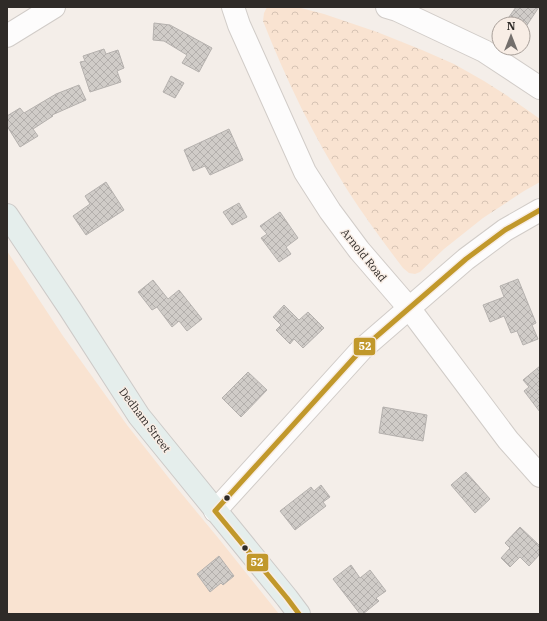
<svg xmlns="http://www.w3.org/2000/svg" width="547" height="621" font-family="'IBM Plex Serif',serif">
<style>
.grass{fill:#f9e3d1}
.park{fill:url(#park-crowns)}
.building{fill:url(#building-cross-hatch);stroke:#b5b1ae}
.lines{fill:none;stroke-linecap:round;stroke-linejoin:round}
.minor-casing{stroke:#d1ccc8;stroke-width:24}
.major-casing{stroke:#cdcac8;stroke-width:24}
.minor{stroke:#fdfcfc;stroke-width:22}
.major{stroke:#e5eeec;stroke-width:22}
.bus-1-casing{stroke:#f8ede5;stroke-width:8}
.bus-1{stroke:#c1982b;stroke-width:5}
.bus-dot{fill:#2f2b28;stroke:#f8ede5;stroke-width:1.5}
.labels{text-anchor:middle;stroke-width:3;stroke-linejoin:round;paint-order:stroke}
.street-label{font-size:11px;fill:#2f2b28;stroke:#f8ede5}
.line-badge{stroke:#f8ede5;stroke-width:1.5}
.badge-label{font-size:11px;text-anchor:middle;font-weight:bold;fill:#fff}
</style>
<defs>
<pattern id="park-crowns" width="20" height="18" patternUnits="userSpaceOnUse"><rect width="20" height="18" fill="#f9e3d1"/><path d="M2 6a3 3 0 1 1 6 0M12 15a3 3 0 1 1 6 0" fill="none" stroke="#d6c3b3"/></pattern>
<pattern id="building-cross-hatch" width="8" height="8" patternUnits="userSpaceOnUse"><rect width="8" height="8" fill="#d0ccc8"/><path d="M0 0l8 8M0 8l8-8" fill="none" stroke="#b3afac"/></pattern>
</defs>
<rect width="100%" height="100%" fill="#f4eee9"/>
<path class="grass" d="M7,251L63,336L127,425L172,482L219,539L279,614H7Z"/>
<path class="park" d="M267,7H297L324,14L377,32L422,50L454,64L484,81L506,95L540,119V182L524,191L483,218L444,249L420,272L415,274L409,273L403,268C384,243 365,217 348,191C314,137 286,80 263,21L264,13Z"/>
<path class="building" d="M516,7H539L525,28L523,27V24H519L509,17Z
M154,23L170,25L212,48L199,72L182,63L187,55L164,41L153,40Z
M104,49L106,54L118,50L124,68L117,71L121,82L90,92L80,62L85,61L83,56Z
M171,76L184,83L175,98L163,92Z
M79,85L86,100L52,115L53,116L33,129L38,136L20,147L7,126V116L20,108L24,113L56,94Z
M229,129L243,160L210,175L205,166L193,171L184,150Z
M106,182L124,210L86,235L73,216L90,204L85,196Z
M239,203L247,217L232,225L223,212Z
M280,212L298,238L286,247L291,254L279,262L261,238L267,234L260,226Z
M518,279L536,323L532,325L538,339L523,345L517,331L511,333L504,316L490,322L483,305L504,297L500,286Z
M153,280L168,299L179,290L202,319L187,331L179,321L172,327L157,307L152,310L138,292Z
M284,305L299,320L308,312L324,328L303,348L294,339L290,344L276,330L281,325L273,317Z
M540,366V412L524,391L529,387L523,380Z
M248,372L267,390L241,417L222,398Z
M383,407L427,415L423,441L379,433Z
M466,472L490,499L475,513L451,485Z
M321,485L330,497L323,502L326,506L295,530L280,511L311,487L314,491Z
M520,527L540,546V554L529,566L520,557L510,567L501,558L510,548L505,543Z
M219,556L234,576L223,585L221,583L210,592L197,574Z
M351,565L360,578L370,570L386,591L376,598L379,601L363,614H360L333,579Z"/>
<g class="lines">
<defs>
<path id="minor" d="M233,7L239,25L305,172L330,211L359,250L409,308L508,440L540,476
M387,7L397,10L484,51L540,88
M7,36L54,7
M215,511L362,349L466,259L505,230L540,210"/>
<path id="major" d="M7,215L70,309L139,416L287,598L299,614"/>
</defs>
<use href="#minor" class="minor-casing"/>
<use href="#major" class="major-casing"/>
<use href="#minor" class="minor"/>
<use href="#major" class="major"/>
<defs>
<path id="bus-1" d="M215,511L362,349L466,259L505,230L540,210
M215,511L287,598L299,614"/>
</defs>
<use href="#bus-1" class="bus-1-casing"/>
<use href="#bus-1" class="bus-1"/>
</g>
<g class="bus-dot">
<circle cx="227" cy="498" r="3.5"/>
<circle cx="245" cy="548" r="3.5"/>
</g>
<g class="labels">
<g class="street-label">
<text transform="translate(364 255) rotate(51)" y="4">Arnold Road</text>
<text transform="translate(145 420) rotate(53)" y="4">Dedham Street</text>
</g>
</g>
<g class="line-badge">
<rect x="353" y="337" width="23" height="19" rx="4" fill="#c1982b"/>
<rect x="246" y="553" width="23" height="19" rx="4" fill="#c1982b"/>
</g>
<g class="badge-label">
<text x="365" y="350">52</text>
<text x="257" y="566">52</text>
</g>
<rect width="547" height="621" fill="none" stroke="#2f2b28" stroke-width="16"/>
<g transform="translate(511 36)"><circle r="19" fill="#f8ede5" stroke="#a89f99"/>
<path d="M0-3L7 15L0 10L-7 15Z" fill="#746f6c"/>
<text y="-6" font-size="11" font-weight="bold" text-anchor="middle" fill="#2f2b28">N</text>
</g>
</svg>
